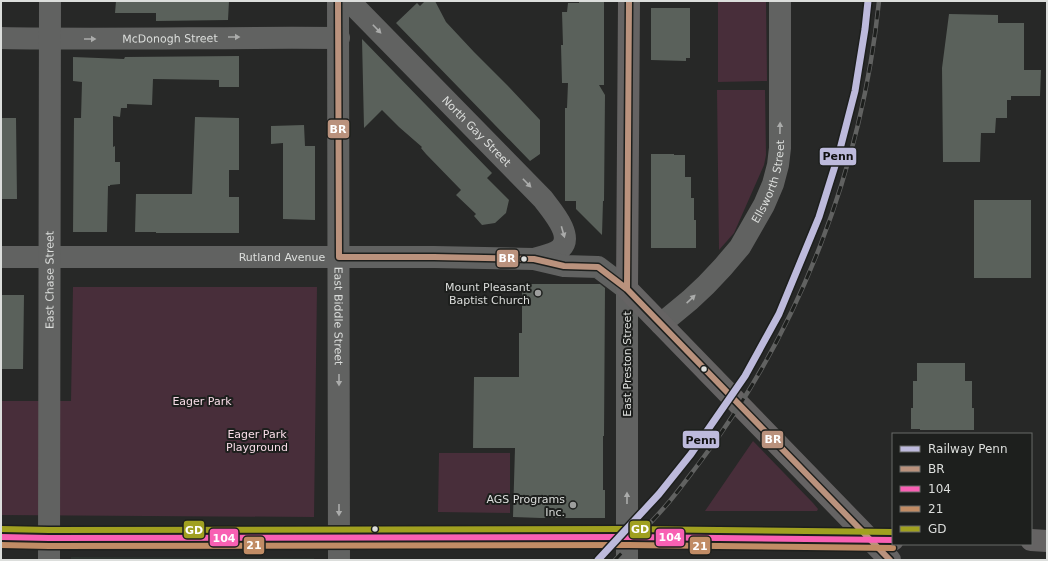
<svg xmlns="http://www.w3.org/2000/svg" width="1048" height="561" font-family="'DejaVu Sans',sans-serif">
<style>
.built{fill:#2c322e}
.green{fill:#482e3a}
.building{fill:#5a615b}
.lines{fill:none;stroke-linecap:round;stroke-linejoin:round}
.minor{stroke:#616261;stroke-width:22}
.major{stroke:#656363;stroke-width:22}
.rail-casing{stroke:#616261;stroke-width:4.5}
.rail{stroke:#1d1f1d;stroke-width:3;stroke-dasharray:9;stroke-linecap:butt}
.bus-1-casing{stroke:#1d1f1d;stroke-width:9}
.bus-2-casing{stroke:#1d1f1d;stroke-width:9}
.bus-3-casing{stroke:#1d1f1d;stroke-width:9}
.bus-4-casing{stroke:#1d1f1d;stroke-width:9}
.bus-1{stroke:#ba927d;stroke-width:6}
.bus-2{stroke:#f860b3;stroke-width:6}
.bus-3{stroke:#c18c65;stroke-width:6}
.bus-4{stroke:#a0a020;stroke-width:6}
.rail-1-casing{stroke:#1d1f1d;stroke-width:10}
.rail-1{stroke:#bdbadc;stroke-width:7}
.oneway{fill:#abacab}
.bus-dot{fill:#dcdedc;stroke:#1d1f1d;stroke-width:1.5}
.poi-dot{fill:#9d9e9d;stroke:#1d1f1d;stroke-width:1.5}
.labels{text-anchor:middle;stroke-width:4;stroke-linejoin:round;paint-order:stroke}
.street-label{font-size:11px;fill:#dcdedc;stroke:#1d1f1d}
.poi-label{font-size:11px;fill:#dcdedc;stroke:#1d1f1d;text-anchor:end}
.park-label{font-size:11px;fill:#f8dce7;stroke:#1d1f1d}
.line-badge{stroke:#1d1f1d;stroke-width:1.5}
.badge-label{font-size:11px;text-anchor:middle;font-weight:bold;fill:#fff}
.pale-badge-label{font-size:11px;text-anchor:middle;font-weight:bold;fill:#111}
</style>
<rect width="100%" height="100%" fill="#272827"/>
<path class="built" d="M71,557L314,558V560H71Z"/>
<path class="green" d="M718,1H766L767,81L718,82Z
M717,90H765L766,155L764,165L734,233L719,250Z
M73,287H317L314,517L1,515V401H71Z
M753,441L813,503L818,509L817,511H705Z
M439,453H510V513L438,512Z"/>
<path class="building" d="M116,1H229L228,20L156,21V13H115Z
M425,1H435L446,22L474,52L508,86L540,120V154L530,161L396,23L417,3L420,6Z
M579,1H604V85H599L605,95L604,201H603L602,235L576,209V201H565V108H567L568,83H562L561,45H563L562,12H567L568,3H579Z
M651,8H690V58H686V61L651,60Z
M949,14L998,15V23H1024V70H1041L1040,96H1011V100H1007V118H996L995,133H981L980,162H943L942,68Z
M362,39L492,173L487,178L509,200L506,213L495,223L482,225L474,216L476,214L456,195L461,190L426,154L421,148L422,147L399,127L382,110L364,128Z
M239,56V87H219V80L153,79L152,105L127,104V108H121L120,117L113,116V147L115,146V162H120V184L110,185V186H108L107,232H73L74,118H81L82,82L73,81V57L124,59L125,57Z
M195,117L239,118V170H229V197H239V233H156V232H135L136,194H192Z
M1,118H16L17,199H1Z
M304,125L305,146H315V220L283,219V143L271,144V126Z
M651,154H674V155H685V177H691V198H694V220H696V248H651Z
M974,200H1031V278H974Z
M522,284H600L605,288L604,436H603V490H605V518H541L513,517L515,448H473L474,377H519V333H522Z
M1,295H24L23,369H1Z
M917,363H965V381H972V408H974V430H920V429H911V408H913V381H917Z"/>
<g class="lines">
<g class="minor">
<path id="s1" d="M338,1L339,560"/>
<path id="s2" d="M351,1L356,8L543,199C551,210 575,236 560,249C553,255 542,256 534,259"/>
<path id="s3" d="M1,38C114,40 226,37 339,38"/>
<path id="s4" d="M1,257H434L534,259L564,266L598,267L627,289V560"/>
<path id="s5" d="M661,324L690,300L706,285L723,267L740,247L764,205L773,184L778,165L780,148V1"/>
<path id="s6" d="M49,560L50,1"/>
</g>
<path class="major" d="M629,1L627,289L890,560
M1,537L49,538H339L431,537H628L893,540
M1031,540L1047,541"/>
<defs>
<path id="rail" d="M615,560C633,541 652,522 669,502C680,489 690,475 700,462C801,329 862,166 879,1"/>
</defs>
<use href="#rail" class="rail-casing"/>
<use href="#rail" class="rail"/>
<defs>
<path id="bus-1" d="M338,1L339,257
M339,257H434L534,259L564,266L598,267L627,289L890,560
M627,289L629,1"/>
<path id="bus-2" d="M1,537L49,538L628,537L893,540"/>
<path id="bus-3" d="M1,545L49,546L628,545L893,548"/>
<path id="bus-4" d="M1,529L49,530L628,529L893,532"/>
</defs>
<use href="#bus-1" class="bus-1-casing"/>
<use href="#bus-2" class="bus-2-casing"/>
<use href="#bus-3" class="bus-3-casing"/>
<use href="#bus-4" class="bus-4-casing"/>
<use href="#bus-1" class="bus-1"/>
<use href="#bus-2" class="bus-2"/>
<use href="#bus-3" class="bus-3"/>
<use href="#bus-4" class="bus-4"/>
<defs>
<path id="rail-1" d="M598,560L659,494L691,454L745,376L779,314L819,217L839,153L855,91L865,29L868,1"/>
</defs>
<use href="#rail-1" class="rail-1-casing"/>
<use href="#rail-1" class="rail-1"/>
</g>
<defs><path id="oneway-solid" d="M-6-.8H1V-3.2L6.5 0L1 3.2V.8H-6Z"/></defs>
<g class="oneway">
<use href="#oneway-solid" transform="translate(377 29) rotate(46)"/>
<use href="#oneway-solid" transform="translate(234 37)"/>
<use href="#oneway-solid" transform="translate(90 39)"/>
<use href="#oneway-solid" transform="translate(780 128) rotate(-89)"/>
<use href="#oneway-solid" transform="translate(527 183) rotate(46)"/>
<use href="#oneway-solid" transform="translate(563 232) rotate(74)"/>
<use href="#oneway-solid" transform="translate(691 299) rotate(-43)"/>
<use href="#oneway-solid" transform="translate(339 380) rotate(90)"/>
<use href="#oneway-solid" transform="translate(627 498) rotate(-90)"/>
<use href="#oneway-solid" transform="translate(339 510) rotate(90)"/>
</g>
<g class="bus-dot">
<circle cx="524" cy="259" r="3.5"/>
<circle cx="704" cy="369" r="3.5"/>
<circle cx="375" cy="529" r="3.5"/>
</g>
<g class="poi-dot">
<circle cx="538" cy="293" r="4"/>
<circle cx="573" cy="505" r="4"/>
</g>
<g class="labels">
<g class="street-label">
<text dy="4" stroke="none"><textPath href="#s3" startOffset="169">McDonogh Street</textPath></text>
<text dy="4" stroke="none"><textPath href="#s2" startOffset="181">North Gay Street</textPath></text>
<text dy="4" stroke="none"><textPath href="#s5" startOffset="183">Ellsworth Street</textPath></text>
<text dy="4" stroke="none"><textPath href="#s4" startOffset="281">Rutland Avenue</textPath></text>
<text dy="4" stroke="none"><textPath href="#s6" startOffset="280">East Chase Street</textPath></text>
<text dy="4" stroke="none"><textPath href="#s1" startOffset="315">East Biddle Street</textPath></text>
<text transform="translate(627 364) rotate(-90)" y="4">East Preston Street</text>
</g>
<g class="poi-label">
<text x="530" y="291">Mount Pleasant<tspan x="530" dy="13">Baptist Church</tspan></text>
<text x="565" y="503">AGS Programs<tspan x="565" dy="13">Inc.</tspan></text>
</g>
<g class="park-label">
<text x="202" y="405">Eager Park</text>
<text x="257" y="438">Eager Park<tspan x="257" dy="13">Playground</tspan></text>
</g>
</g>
<g class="line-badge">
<rect x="327" y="119" width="23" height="20" rx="4" fill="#ba927d"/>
<rect x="819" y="147" width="38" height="19" rx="4" fill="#bdbadc"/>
<rect x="496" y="249" width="23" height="19" rx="4" fill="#ba927d"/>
<rect x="761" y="430" width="23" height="19" rx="4" fill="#ba927d"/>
<rect x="682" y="430" width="38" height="19" rx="4" fill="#bdbadc"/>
<rect x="629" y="520" width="22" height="19" rx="4" fill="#a0a020"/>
<rect x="183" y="520" width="22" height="19" rx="4" fill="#a0a020"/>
<rect x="655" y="528" width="30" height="19" rx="4" fill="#f860b3"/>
<rect x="209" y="528" width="30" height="19" rx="4" fill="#f860b3"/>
<rect x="243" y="536" width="22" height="19" rx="4" fill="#c18c65"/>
<rect x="689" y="536" width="22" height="19" rx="4" fill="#c18c65"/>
</g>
<g class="badge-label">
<text x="338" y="133">BR</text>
<text x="507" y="262">BR</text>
<text x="773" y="443">BR</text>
<text x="640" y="533">GD</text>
<text x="194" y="534">GD</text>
<text x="670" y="541">104</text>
<text x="224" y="542">104</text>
<text x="254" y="549">21</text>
<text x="700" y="550">21</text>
</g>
<g class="pale-badge-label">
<text x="838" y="160">Penn</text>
<text x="701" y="444">Penn</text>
</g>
<rect width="1048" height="561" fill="none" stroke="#dcdedc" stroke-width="4"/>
<rect x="892" y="433" width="140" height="112" fill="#1d1f1d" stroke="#696b69"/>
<rect x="900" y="446" width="20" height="6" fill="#bdbadc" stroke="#696b69"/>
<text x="928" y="453" font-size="12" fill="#dcdedc">Railway Penn</text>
<rect x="900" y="466" width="20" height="6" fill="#ba927d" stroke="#696b69"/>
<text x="928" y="473" font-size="12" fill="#dcdedc">BR</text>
<rect x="900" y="486" width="20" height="6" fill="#f860b3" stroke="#696b69"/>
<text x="928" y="493" font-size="12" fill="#dcdedc">104</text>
<rect x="900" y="506" width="20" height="6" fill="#c18c65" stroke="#696b69"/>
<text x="928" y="513" font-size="12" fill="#dcdedc">21</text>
<rect x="900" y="526" width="20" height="6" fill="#a0a020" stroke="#696b69"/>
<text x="928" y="533" font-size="12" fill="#dcdedc">GD</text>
</svg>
